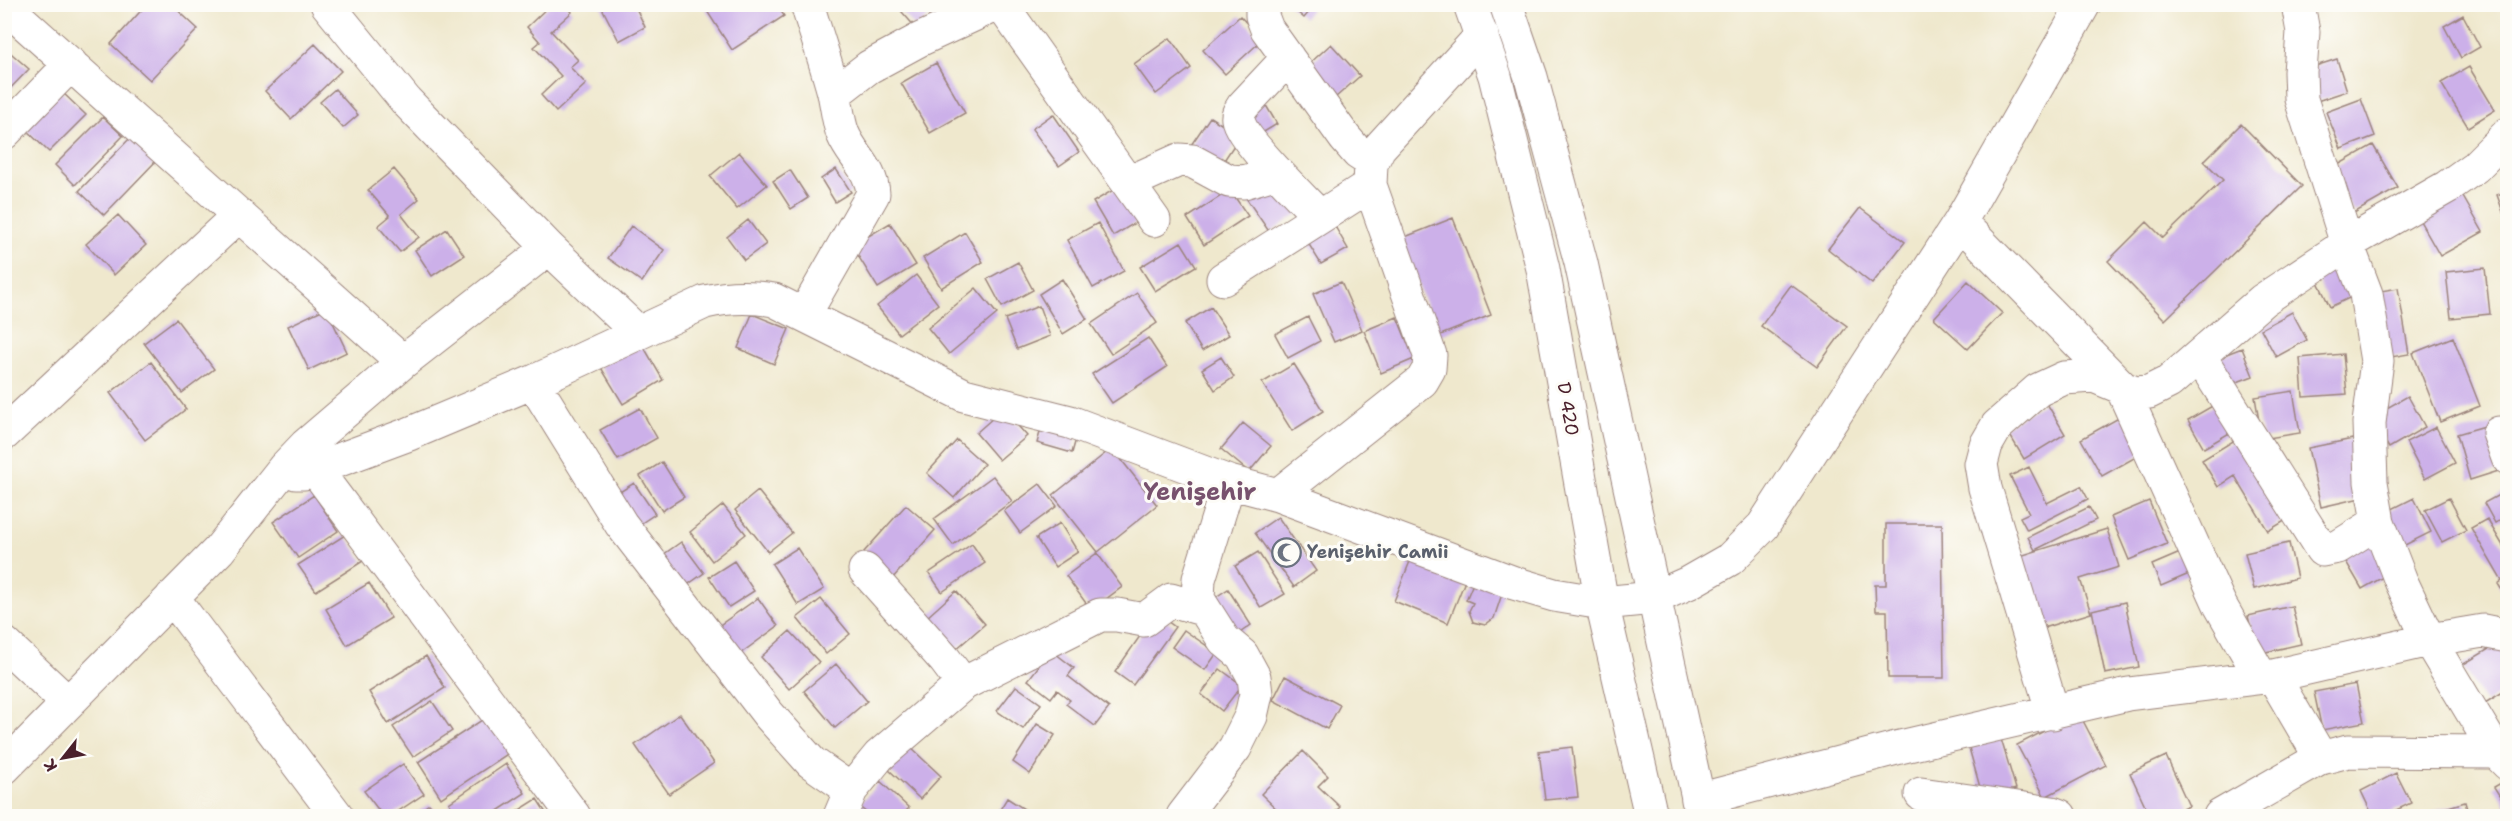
<svg xmlns="http://www.w3.org/2000/svg" width="2512" height="821" font-family="'Shantell Sans',sans-serif">
<style>
.building{fill:#ccb0e9}
.lines{fill:none;stroke-linecap:round;stroke-linejoin:round}
.minor-casing{stroke:#9c847c;stroke-width:35}
.highway-casing{stroke:#9c847c;stroke-width:35}
.minor{stroke:#fff;stroke-width:33}
.highway{stroke:#fff;stroke-width:33}
.labels{text-anchor:middle;stroke-width:6;stroke-linejoin:round;paint-order:stroke}
.street-label{font-size:18px;fill:#4a1f2b;stroke:#fdfcf7}
.worship-label{font-size:18px;font-weight:bold;fill:#5b616d;stroke:#fdfcf7;text-anchor:start}
.district-label{font-size:24px;font-weight:bold;fill:#78526e;stroke:#fdfcf7}
</style>
<rect width="100%" height="100%" fill="#fdfcf7"/>
<filter id="ink" filterUnits="userSpaceOnUse"><feTurbulence type="fractalNoise" baseFrequency=".0167" numOctaves="2"/><feDisplacementMap in="SourceGraphic" scale="12" xChannelSelector="R" yChannelSelector="G"/><feConvolveMatrix kernelMatrix="1 2 1 2 8 2 1 2 1" color-interpolation-filters="sRGB"/></filter>
<filter id="wash" filterUnits="userSpaceOnUse"><feTurbulence type="fractalNoise" baseFrequency=".008" numOctaves="4" result="noise"/><feDisplacementMap in="SourceGraphic" scale="24" xChannelSelector="R" yChannelSelector="G"/><feGaussianBlur stdDeviation="1.35" result="paint"/><feColorMatrix in="noise" values="0 0 0 0 0 0 0 0 0 0 0 0 0 0 0 0 0 1.4 0 .05"/><feComposite in="paint" operator="in"/></filter>
<g filter="url(#wash)">
<rect width="100%" height="100%" fill="#efe8cd"/>
<g id="blocks">
<path class="building" d="M147,4H171L198,29L150,80L111,44Z
M551,4H565L572,12L551,31L578,60L570,67L586,84L556,112L541,95L561,76L534,47L540,42L527,27Z
M600,4H634L645,27L619,41Z
M711,4H777L784,16L732,50L705,8Z
M895,4H942L916,28Z
M1288,4H1316L1304,18Z
M2308,4H2332V5L2311,13Z
M2463,15L2480,47L2461,58L2444,26Z
M1240,16L1262,40L1225,74L1203,50Z
M1170,38L1191,68L1156,94L1134,64Z
M315,44L341,71L291,119L265,91Z
M1331,44L1360,76L1336,97L1308,65Z
M4,47L29,69L4,95Z
M2337,59L2347,91L2317,101L2306,69Z
M936,63L965,113L930,133L901,83Z
M2469,67L2495,110L2468,127L2441,83Z
M335,89L358,115L343,128L320,102Z
M60,90L86,115L49,152L23,127Z
M2361,99L2375,136L2341,149L2326,112Z
M1264,102L1277,124L1259,135L1245,113Z
M1053,114L1079,152L1059,166L1032,129Z
M103,117L123,136L75,185L55,165Z
M1210,117L1240,136L1221,165L1191,145Z
M2241,124L2302,186L2165,320L2108,261L2147,222L2163,238L2223,180L2204,161Z
M131,137L156,161L104,215L79,191Z
M2373,145L2398,188L2354,213L2329,170Z
M739,152L767,185L737,209L710,176Z
M394,169L419,199L401,214L419,237L400,252L378,226L390,216L368,190Z
M836,169L851,192L835,202L821,179Z
M790,170L808,198L791,209L773,181Z
M1277,177L1301,211L1270,233L1246,198Z
M1125,183L1145,217L1113,236L1093,202Z
M2458,188L2483,232L2440,256L2415,212Z
M1230,190L1248,216L1204,245L1187,218Z
M2508,191V223H2507L2497,195Z
M1860,208L1905,242L1872,284L1828,249Z
M118,215L146,245L114,275L86,244Z
M1453,218L1491,315L1438,336L1400,239Z
M748,220L766,244L744,260L727,237Z
M890,223L916,265L878,288L852,246Z
M1098,223L1124,271L1093,288L1067,240Z
M1333,223L1348,249L1321,264L1305,238Z
M631,226L664,250L642,282L608,258Z
M447,229L464,255L432,276L415,250Z
M965,232L983,262L941,288L923,258Z
M1181,242L1196,266L1155,291L1140,267Z
M2341,258L2358,294L2330,307L2313,271Z
M1018,262L1033,290L1002,307L987,279Z
M2485,268L2490,314L2451,318L2446,272Z
M916,275L938,304L899,334L877,306Z
M1062,279L1087,319L1063,334L1039,294Z
M1968,281L2002,313L1968,349L1934,318Z
M1341,282L1362,330L1334,342L1313,294Z
M1791,285L1847,326L1817,367L1761,326Z
M976,288L997,314L949,354L928,328Z
M2398,288L2409,354L2380,359L2369,293Z
M1137,293L1157,323L1111,354L1091,324Z
M1039,306L1050,336L1017,349L1005,319Z
M1211,307L1229,335L1202,351L1185,323Z
M326,308L347,352L309,370L288,326Z
M2292,312L2307,340L2276,357L2261,329Z
M752,314L789,329L774,364L738,348Z
M1308,317L1320,341L1288,358L1275,334Z
M1397,317L1414,359L1381,373L1364,331Z
M176,319L214,369L182,393L144,343Z
M2453,337L2480,406L2440,422L2413,353Z
M1148,338L1167,367L1112,403L1092,374Z
M641,342L663,380L623,404L600,366Z
M2242,348L2253,376L2229,385L2219,357Z
M2343,354L2347,394L2303,397L2300,358Z
M1221,357L1234,377L1215,390L1202,369Z
M151,362L186,409L145,440L110,393Z
M1294,364L1323,411L1292,431L1262,383Z
M2293,391L2300,433L2262,439L2255,397Z
M2408,396L2425,427L2389,448L2371,417Z
M2221,401L2238,428L2204,448L2188,420Z
M2046,402L2065,434L2024,459L2005,427Z
M640,408L657,438L618,460L600,430Z
M1003,409L1027,436L999,460L976,433Z
M2124,415L2145,452L2102,476L2081,439Z
M1044,418L1079,428L1072,453L1037,443Z
M1243,423L1271,446L1249,472L1221,449Z
M2492,424L2505,469L2470,480L2457,434Z
M2436,427L2455,463L2425,479L2406,442Z
M2243,435L2293,516L2268,531L2235,476L2218,487L2202,460Z
M2353,439L2365,497L2321,507L2308,448Z
M957,440L984,464L954,498L927,473Z
M1112,448L1157,505L1098,552L1053,495Z
M662,462L684,497L662,511L640,476Z
M2029,467L2047,503L2081,486L2088,499L2027,530L2020,517L2029,513L2010,476Z
M993,476L1012,501L953,545L934,519Z
M634,483L655,514L637,526L615,495Z
M1040,484L1057,506L1020,533L1004,511Z
M2508,490V517L2495,523L2484,503Z
M758,491L792,533L768,552L735,510Z
M314,495L338,531L298,558L273,522Z
M2414,498L2431,532L2401,547L2384,513Z
M2449,498L2466,530L2442,542L2425,510Z
M2149,501L2167,544L2129,560L2111,517Z
M723,505L746,534L712,561L690,532Z
M906,505L935,530L892,579L863,553Z
M2089,507L2096,520L2035,550L2028,537Z
M1278,517L1316,571L1294,587L1255,533Z
M2487,519L2508,554V600L2498,584L2502,581L2471,528Z
M1060,523L1078,552L1055,567L1036,538Z
M1886,524H1942L1944,678H1888L1887,611H1876L1875,585H1886Z
M2107,529L2119,567L2080,579L2091,613L2043,628L2020,556Z
M2372,534L2394,571L2362,589L2341,553Z
M345,535L363,561L316,591L298,565Z
M681,542L704,573L683,588L660,557Z
M2289,543L2297,578L2254,589L2245,553Z
M972,544L985,563L942,592L929,573Z
M797,548L824,589L798,605L772,564Z
M2187,550L2196,571L2161,586L2152,565Z
M1258,552L1285,594L1261,608L1235,566Z
M1097,553L1122,587L1091,610L1066,576Z
M1413,554L1467,576L1448,623L1394,601Z
M734,561L754,591L729,607L709,577Z
M1476,576L1504,588L1494,618L1485,625L1473,622L1469,611L1473,603L1466,600Z
M369,583L391,618L347,645L326,609Z
M1228,589L1251,625L1234,637L1210,601Z
M956,591L985,624L955,650L926,618Z
M758,598L778,626L737,656L717,627Z
M821,599L850,634L826,654L797,618Z
M2125,602L2139,667L2105,674L2092,610Z
M2292,606L2301,644L2257,654L2248,616Z
M1156,613L1175,627L1133,685L1115,672Z
M1184,630L1217,653L1205,670L1172,647Z
M790,631L819,662L789,689L761,657Z
M2504,640L2508,646V689L2485,703L2462,665Z
M1051,650L1074,668L1068,676L1109,708L1095,726L1066,704L1070,700L1057,690L1051,698L1028,680Z
M426,656L445,688L388,724L369,692Z
M836,664L867,701L835,728L804,691Z
M1220,669L1242,685L1222,711L1201,694Z
M1285,676L1340,705L1327,729L1273,700Z
M2356,684L2364,722L2322,730L2314,692Z
M1016,686L1041,704L1023,729L997,711Z
M432,701L452,731L413,757L393,727Z
M2079,713L2106,765L2045,797L2017,745Z
M680,714L714,763L669,794L635,745Z
M488,716L512,751L441,798L418,762Z
M1037,724L1055,735L1030,774L1013,762Z
M2001,739L2016,789L1983,798L1969,748Z
M910,747L941,776L920,799L889,770Z
M1572,747L1578,797L1545,800L1539,751Z
M1303,751L1328,776L1318,786L1340,807L1331,816H1284L1261,794Z
M2166,756L2189,806L2166,816H2150L2130,773Z
M403,764L424,794L391,816H383L364,791Z
M506,764L525,793L490,816H458L449,803Z
M2396,773L2411,803L2384,816H2373L2361,791Z
M2508,779V809L2494,787Z
M880,781L909,808L901,816H871L858,806Z
M1007,798L1035,816H996Z
M537,799L548,816H510Z
M2465,802L2469,816H2433L2432,812Z
M429,804L440,816H413Z"/>
</g>
</g>
<g filter="url(#ink)">
<use href="#blocks" fill-opacity="0" stroke="#9c847c" stroke-width="1.5"/>
<g class="lines">
<defs>
<path id="minor" d="M327,4L406,101L549,248L628,323L635,333
M1001,4L1154,220
M1262,4V16L1267,29L1345,138L1358,153L1372,162
M2298,4L2303,32L2300,72L2301,99L2347,244L2366,294L2377,361L2369,423L2371,482L2378,522L2401,581L2429,640L2496,752L2508,764
M4,5L403,362
M1288,58L1243,106C1240,111 1237,114 1238,119C1240,138 1305,201 1320,217
M834,94L869,67L919,40L997,4
M4,133L71,64
M1128,183L1179,160L1192,161L1229,181L1244,182L1277,172
M1960,222L2121,386L2220,605L2261,677
M1223,279L1370,185
M804,315L873,194C872,169 852,156 843,134C838,121 837,106 834,93C826,63 816,34 807,4
M2200,357L2322,550L2338,547L2378,522
M533,382L621,524L768,714L811,762L851,790
M2499,433L2508,458
M4,434L239,215
M284,468L296,473H304L409,434L533,382L705,302C729,296 750,296 774,300L964,395L1070,422L1229,482L1278,495L1514,583L1554,595L1602,603L1654,598L1688,583L1730,559L1763,526L1960,222L2084,4
M315,469L574,816
M1278,495L1422,381L1429,369L1430,355L1370,185L1371,164L1379,148L1482,35
M865,570L945,660L963,684
M172,597L337,816
M4,643L68,703
M2273,676L2321,758
M2053,713L1985,488L1981,464L1986,445L1997,426L2038,390L2064,378L2094,376L2135,393L2149,392L2169,382L2263,300L2347,244L2447,187L2475,167L2508,134
M4,768L219,550L284,468L306,445L403,362L549,248
M1921,794L2052,813L2060,816
M1698,800L1900,747L2128,694L2273,676L2429,640L2483,631L2508,636
M840,816L851,790L879,756L963,684L1100,615H1117L1144,620L1171,600L1202,609
M1183,816L1235,748L1251,716L1256,694L1254,677L1242,655L1224,640L1198,599L1199,579L1229,482
M2220,816L2321,758L2348,751L2496,752"/>
<path id="highway" d="M1470,4L1495,76L1543,269L1602,603L1651,816
M1506,4L1531,77L1581,263L1702,816"/>
</defs>
<use href="#minor" class="minor-casing"/>
<use href="#highway" class="highway-casing"/>
<use href="#minor" class="minor"/>
<use href="#highway" class="highway"/>
</g>
</g>
<defs>
<symbol id="mosque-ring" viewBox="-11 -11 22 22"><circle r="9.5" fill="#fdfcf7" stroke="#6b7280" stroke-width="1.5"/><path d="M3.5-4.9A6 6 0 1 0 3.5 4.9A5 5 0 1 1 3.5-4.9Z" fill="#6b7280"/></symbol>
</defs>
<g fill-rule="evenodd">
<use href="#mosque-ring" x="1270" y="536" width="33" height="33"/>
</g>
<g class="labels">
<g class="street-label">
<text transform="translate(1568 409) rotate(80)" y="6">D 420</text>
</g>
<g class="worship-label">
<text x="1307" y="558">Yenişehir Camii</text>
</g>
<g class="district-label">
<text x="1200" y="500">Yenişehir</text>
</g>
</g>
<rect width="2512" height="821" fill="none" stroke="#fdfcf7" stroke-width="24"/>
<g transform="translate(63 758) rotate(239)" stroke="#fdfcf7" stroke-width="4.5" paint-order="stroke">
<path d="M0-4.5L10 22L0 15L-10 22Z" fill="#4a1f2b"/>
<text y="-9" font-size="16" font-weight="bold" text-anchor="middle" fill="#4a1f2b">K</text>
</g>
</svg>
